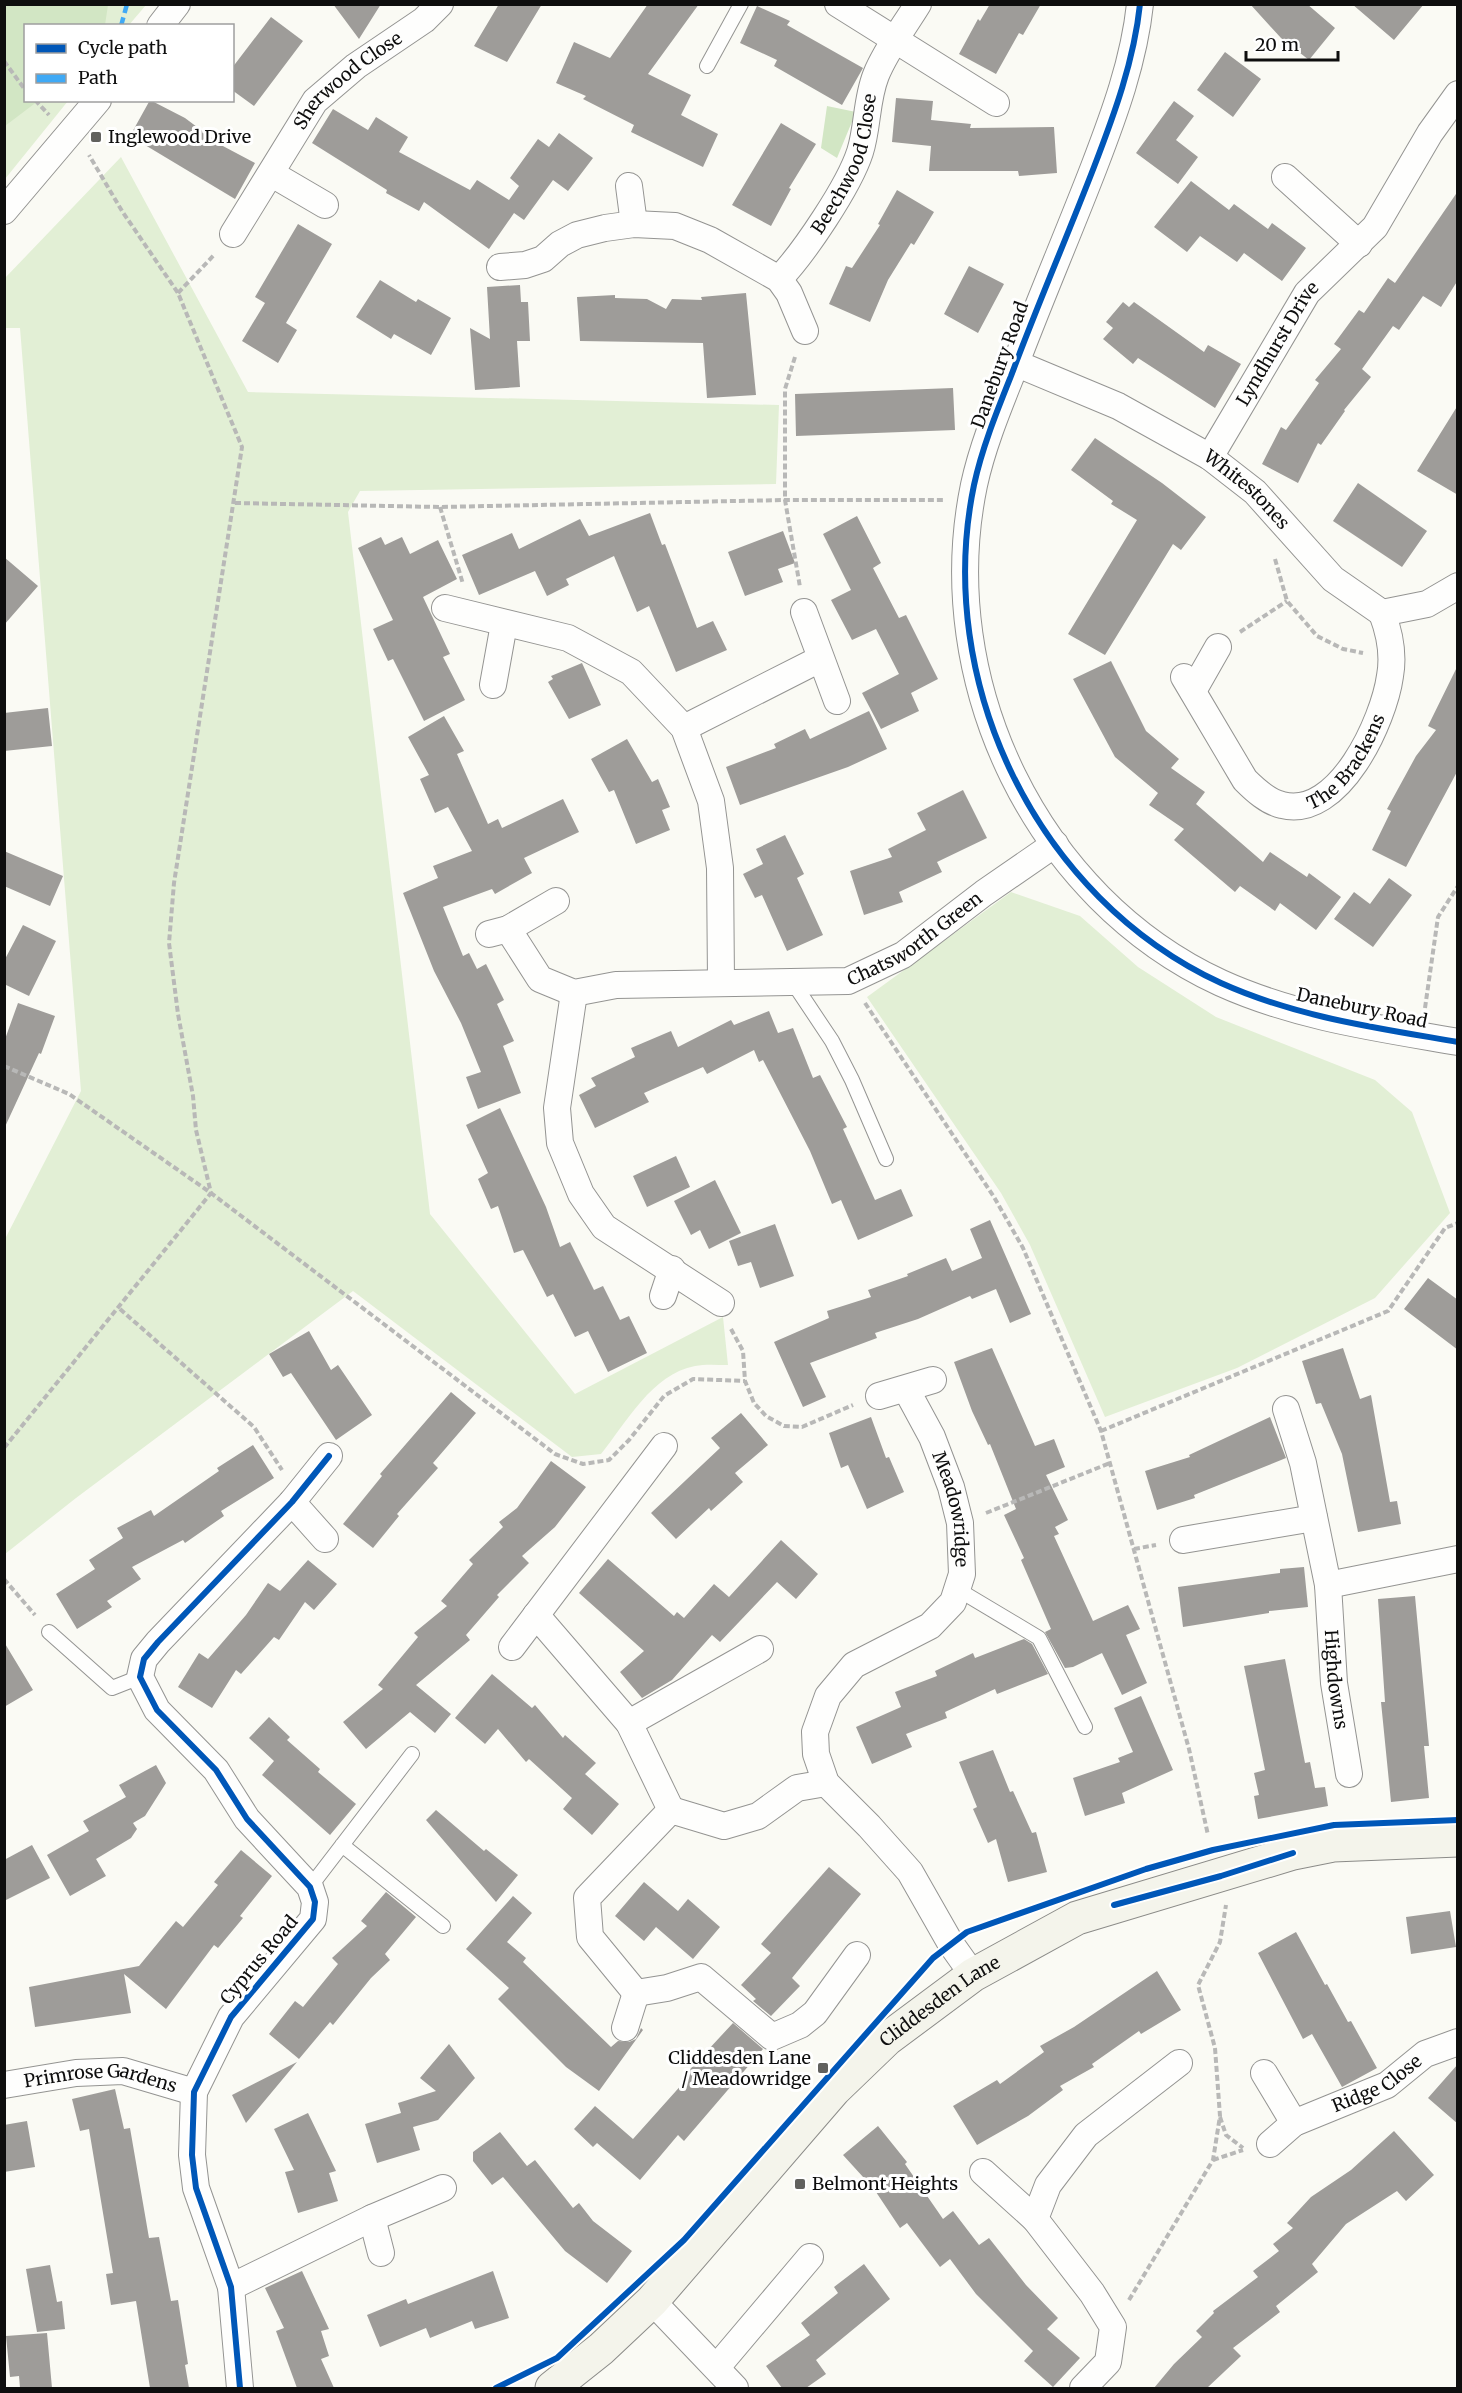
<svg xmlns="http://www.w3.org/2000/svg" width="1462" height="2393" font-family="Merriweather,serif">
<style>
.green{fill:#e2efd5}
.forest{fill:#d2e6c4}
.building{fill:#9e9c99}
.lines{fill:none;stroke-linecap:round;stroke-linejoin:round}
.lane-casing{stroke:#949492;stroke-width:16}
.street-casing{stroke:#949492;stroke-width:28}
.secondary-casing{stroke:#8b8b88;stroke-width:35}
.path{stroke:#b8b8b7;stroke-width:4;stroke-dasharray:6 3;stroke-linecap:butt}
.lane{stroke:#fefefd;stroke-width:14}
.street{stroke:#fefefd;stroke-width:26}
.secondary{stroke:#f4f4eb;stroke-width:33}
.quiet{stroke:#3fa9f5;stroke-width:4.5;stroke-dasharray:9 4.5;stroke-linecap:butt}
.cycleway-casing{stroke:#fff;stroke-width:10}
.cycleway{stroke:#0057b8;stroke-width:6}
.poi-dot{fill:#61615e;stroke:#fff;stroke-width:2}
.labels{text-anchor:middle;stroke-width:6;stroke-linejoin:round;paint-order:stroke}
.street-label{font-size:18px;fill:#0e0e0e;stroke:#fff}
.poi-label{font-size:18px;fill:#0e0e0e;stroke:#fff;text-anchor:start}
</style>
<rect width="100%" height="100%" fill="#fafaf4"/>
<path class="green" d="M5,5H146L129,25L26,26V100L68,101L5,179Z
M121,157L248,392L779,405L776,484L360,491L348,512L430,1214L575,1394L723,1317L728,1365C717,1365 705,1364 695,1366C652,1374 626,1423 601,1454L572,1457L353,1291L76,1498L5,1554V1239L81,1091L20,328H5V278Z
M1011,892L1080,916L1138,967L1216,1017L1375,1080L1412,1112L1450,1213L1375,1298L1237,1368L1105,1417L1030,1245L1001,1193L867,997Z"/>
<path class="forest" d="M5,4L108,5L105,25L26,26V100L38,101L5,126Z
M827,106L856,112L837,158L821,148Z"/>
<path class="building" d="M333,4H381L359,39Z
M499,4H542L507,62L474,46Z
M648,4H699L648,74L691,95L681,115L718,134L703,167L631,132L634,125L583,99L586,96L556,83L574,42L610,58Z
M990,4H1041L1023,35L1019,33L996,74L959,54L978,19L980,21Z
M1250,4H1307L1335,28L1309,60L1281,38Z
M1352,4H1424L1394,40Z
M757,6L790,21L787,25L863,68L842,105L774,66L777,60L740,43Z
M271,17L303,41L254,106L232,90V68Z
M1225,52L1261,79L1233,117L1197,90Z
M896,98L933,101L931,120L971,124L970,128L1054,127L1057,173L1019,176L1018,171H929L931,146L892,142Z
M150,100L185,118L221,145L255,163L235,199L130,136Z
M1174,101L1194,116L1176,140L1198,157L1178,184L1136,153Z
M333,109L368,130L376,117L408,137L399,152L470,190L477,180L509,200L519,186L510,178L538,139L549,147L559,133L593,158L568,191L553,180L524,220L514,213L489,249L424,202L419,211L386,193L387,190L312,143Z
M781,123L816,144L789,188L791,189L771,226L732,205Z
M1191,181L1229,210L1234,204L1268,229L1272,223L1306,248L1282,281L1244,253L1237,262L1200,236L1187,252L1154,227Z
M897,190L934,212L914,245L911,243L888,280L870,322L829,304L846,266L852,268L880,225L878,224Z
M1458,191V280L1441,307L1423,296L1399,330L1393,326L1362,369L1371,377L1344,410L1345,411L1321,445L1318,443L1298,483L1262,464L1281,427L1286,430L1319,383L1315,380L1341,349L1334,344L1359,310L1364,313L1388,278L1395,283Z
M298,224L332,244L286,323L297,330L278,363L242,341L265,303L255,297Z
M969,266L1004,284L978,333L944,314Z
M380,280L416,302L418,299L451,318L431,355L394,334L391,339L356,317Z
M520,285L521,302H528L530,341H517L520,387L475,390L470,328L490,339L487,287Z
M746,293L756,395L707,398L703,343L580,341L577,297L615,295V298L647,299L666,309L672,299L702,300L701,297Z
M1123,302L1129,307L1134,302L1204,352L1208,345L1241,364L1215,408L1138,358L1133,364L1103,339L1113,328L1106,322Z
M953,388L955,430L796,436L795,394Z
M1458,405V495L1417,471Z
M1095,438L1162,483L1206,517L1181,550L1173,544L1105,655L1068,634L1137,520L1111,504L1113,501L1071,470Z
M1358,483L1427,531L1402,567L1333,521Z
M650,513L662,545L665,544L697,628L713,621L727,650L676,672L649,606L637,612L614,556L566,579L569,585L547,596L535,571L479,595L462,555L512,533L519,549L580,519L589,536Z
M857,516L881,563L873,568L899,618L906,615L938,679L911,693L919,711L881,729L862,693L899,674L876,629L852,640L831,600L851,590L823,534Z
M783,531L795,563L778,569L783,582L745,596L728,552Z
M381,537L385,545L402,537L410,554L438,540L457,579L423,597L450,654L443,657L465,700L424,721L393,659L388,661L373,629L393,620L358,548Z
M4,557L38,586L4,625Z
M1111,661L1146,731L1179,759L1171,768L1205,792L1196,804L1263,862L1270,852L1307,877L1309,873L1341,897L1316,930L1280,903L1275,911L1240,886L1235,892L1174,840L1184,829L1149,805L1158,793L1115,757L1073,679Z
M582,663L601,705L569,719L548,682L553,679L551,676Z
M1458,665V770L1406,867L1372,850L1391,811L1387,809L1416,756L1436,730L1428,726Z
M48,708L52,746L4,751V713Z
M869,711L887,749L848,767L740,805L726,767L776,748L774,744L805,729L810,739Z
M444,716L464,751L457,754L488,824L498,819L502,828L563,799L579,832L524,858L532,873L495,894L492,889L443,907L463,956L469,953L477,969L486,964L504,1000L497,1004L514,1041L503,1046L521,1093L478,1109L466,1077L481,1072L461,1023L434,971L403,893L438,878L433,866L472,851L448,807L435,813L420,779L429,775L408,737Z
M627,739L652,782L658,779L670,807L662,810L670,830L636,844L614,790L609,792L591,759Z
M963,790L987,838L937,862L942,872L899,892L903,902L864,915L850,871L892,857L888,849L926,830L917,813Z
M785,835L804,874L797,878L823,935L787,951L762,895L755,898L743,874L763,864L756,849Z
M4,851L63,876L50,906L4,886Z
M1389,878L1412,895L1373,947L1334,919L1354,892L1370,904Z
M23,925L56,941L29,996L4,984V961Z
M18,1003L55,1016L41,1054L39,1053L4,1129V1042Z
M769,1011L778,1033L793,1028L813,1078L820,1075L847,1127L843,1129L875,1200L901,1189L913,1216L858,1240L841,1200L832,1204L810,1151L763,1060L759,1062L754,1050L707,1074L703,1067L644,1093L649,1102L595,1128L579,1095L596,1086L591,1078L635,1057L631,1048L671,1031L678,1047L731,1020L734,1025Z
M500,1108L546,1207L560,1247L570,1242L594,1290L603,1286L620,1320L629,1316L647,1353L608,1372L588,1331L575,1337L553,1294L547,1297L523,1250L514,1253L498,1206L491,1209L478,1179L488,1173L466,1125Z
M676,1156L690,1187L647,1207L633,1176Z
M715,1180L741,1233L709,1249L700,1230L691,1235L674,1201Z
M990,1220L1031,1314L1010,1323L996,1289L972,1299L970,1296L918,1319L875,1333L877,1338L810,1363L826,1397L803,1407L774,1342L829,1318L827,1311L871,1297L868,1290L908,1276L907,1274L946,1258L952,1271L982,1258L970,1229Z
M775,1224L794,1276L760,1288L751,1262L738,1266L729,1241Z
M1428,1278L1458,1300V1350L1404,1309Z
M309,1331L331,1370L338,1365L372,1415L336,1440L291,1373L283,1377L269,1354Z
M992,1348L1035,1446L1054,1439L1065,1467L1046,1475L1068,1520L1055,1527L1059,1534L1054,1536L1093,1621L1128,1605L1140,1629L1126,1635L1147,1683L1122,1695L1102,1653L1073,1667L1065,1668L1045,1632L1051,1629L1021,1560L1024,1558L1004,1515L1016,1509L990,1444L988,1445L972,1411L954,1362Z
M1343,1348L1360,1399L1371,1395L1390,1502L1397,1501L1401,1524L1358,1532L1342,1454L1321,1403L1316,1404L1302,1361Z
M451,1392L476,1413L433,1463L438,1468L397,1514L399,1516L373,1548L343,1524L382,1476L380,1474Z
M741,1413L768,1445L735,1473L743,1482L711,1511L709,1508L676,1539L651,1513L720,1448L711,1438Z
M871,1417L886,1458L889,1457L904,1492L867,1509L848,1465L841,1468L829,1433Z
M1270,1417L1286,1458L1194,1495L1195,1498L1157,1510L1145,1471L1190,1457L1189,1455Z
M253,1445L274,1478L221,1511L224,1516L185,1543L183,1540L132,1567L141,1579L107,1601L112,1607L77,1629L56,1594L95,1569L89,1560L123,1538L117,1528L151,1510L154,1516L219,1471L217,1468Z
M551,1461L586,1487L555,1527L522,1556L529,1563L497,1595L499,1597L466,1635L470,1640L416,1685L451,1714L435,1733L410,1712L366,1749L343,1722L383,1689L378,1685L418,1637L414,1633L447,1606L441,1601L473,1564L469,1560L503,1527L499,1522L517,1508Z
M781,1540L818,1574L796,1599L777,1582L720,1642L712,1635L672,1680L642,1698L620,1672L644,1651L579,1593L608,1559L674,1616L677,1612L684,1618L714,1584L729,1597Z
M308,1560L337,1584L314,1610L305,1602L279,1640L274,1637L241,1674L236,1670L212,1708L178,1687L199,1653L208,1659L246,1615L268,1583L280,1591Z
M1304,1567L1308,1607L1269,1611V1613L1183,1627L1178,1587L1280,1573V1569Z
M1415,1596L1429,1746H1424L1429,1798L1391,1802L1381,1702H1385L1378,1599Z
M1024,1639L1032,1644L1048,1674L997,1694L995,1689L945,1712L947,1718L906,1734L912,1747L872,1764L856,1727L901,1707L895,1692L937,1676L935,1671L973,1653L975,1658Z
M4,1642L33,1690L4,1707Z
M1285,1659L1305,1763L1310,1762L1315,1788L1325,1787L1328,1806L1258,1819L1254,1796L1259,1795L1254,1773L1265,1770L1244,1666Z
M492,1674L532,1708L535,1705L563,1738L565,1735L596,1763L585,1774L619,1804L592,1835L563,1809L572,1798L529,1759L526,1762L498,1729L485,1744L455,1718Z
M1141,1696L1173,1770L1122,1793L1125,1803L1085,1816L1073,1778L1120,1762L1118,1758L1133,1752L1114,1708Z
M269,1717L290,1737L287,1740L320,1769L318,1772L356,1804L330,1835L262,1775L274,1761L249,1738Z
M993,1750L1010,1792L1013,1791L1032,1833L1036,1832L1047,1872L1008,1882L996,1839L988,1843L973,1809L977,1807L959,1762Z
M156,1765L166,1783L145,1816L133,1823L137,1829L131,1838L96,1859L106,1876L70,1896L47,1855L89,1831L83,1821L126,1797L119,1785Z
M436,1810L484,1851L486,1849L518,1875L496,1902L426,1820Z
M32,1845L50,1878L4,1901V1860Z
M241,1850L272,1876L240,1916L243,1918L218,1948L214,1945L166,2009L124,1974L131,2013L35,2027L29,1987L139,1966L176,1921L183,1927L218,1885L214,1882Z
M829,1867L861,1894L792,1978L800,1986L771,2016L753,2001L756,1999L741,1985L771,1953L761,1944Z
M644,1882L678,1911L688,1899L720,1927L693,1959L656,1927L644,1941L615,1916Z
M386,1892L416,1917L385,1954L390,1960L371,1978L333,2025L330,2022L299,2059L269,2034L295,2001L303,2007L338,1964L332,1958L367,1926L361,1921Z
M513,1896L532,1913L507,1942L526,1958L523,1962L611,2047L618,2041L629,2042L636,2039L641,2028L643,2030L599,2091L566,2067L498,1999L509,1988L466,1949Z
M1450,1911L1456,1947L1411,1954L1406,1917Z
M1296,1932L1325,1985L1327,1984L1348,2022L1351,2021L1377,2068L1342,2087L1312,2034L1303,2039L1258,1953Z
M1157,1971L1181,2010L1141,2034L1139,2031L1092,2064L1094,2067L1060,2086L1063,2090L1028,2116L977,2145L953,2106L997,2080L1000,2084L1044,2052L1040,2046L1074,2027Z
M733,2023L763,2049L684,2141L678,2135L640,2180L597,2143L593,2147L574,2129L595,2106L633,2139L684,2082L681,2079Z
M449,2044L475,2078L438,2120L413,2127L420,2150L377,2163L365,2124L401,2113L398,2103L436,2091L420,2078Z
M297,2062L246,2123L232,2095Z
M1458,2064V2124L1428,2098Z
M115,2089L124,2129L130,2128L149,2238L159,2237L171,2301L178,2300L188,2364L185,2365L189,2388H150L136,2301L111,2305L106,2274L113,2273L89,2129L80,2131L72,2099Z
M308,2113L336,2171L329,2173L338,2201L298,2213L285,2172L294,2170L274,2129Z
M27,2121L35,2167L4,2172V2125Z
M878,2126L907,2162L905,2164L943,2219L953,2211L979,2245L989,2238L1026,2285L1058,2318L1047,2329L1080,2358L1053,2387L1024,2361L1033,2351L976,2294L950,2259L940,2267L907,2223L900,2228L874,2189L843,2155Z
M1394,2131L1434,2175L1406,2201L1397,2191L1346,2224L1312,2264L1318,2272L1276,2306L1280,2312L1233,2348L1241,2356L1207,2388H1154L1174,2364L1202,2337L1196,2331L1214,2313L1213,2311L1258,2277L1253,2271L1279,2251L1273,2244L1293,2228L1287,2223L1311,2197L1351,2170Z
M500,2132L527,2166L535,2160L573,2208L579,2203L593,2221L632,2251L607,2283L565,2251L503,2177L492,2185L473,2161V2152Z
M864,2264L890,2299L816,2360L826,2374L806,2388H782L766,2366L810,2335L801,2323L838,2293L834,2287Z
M50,2265L57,2302L62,2301L65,2329L37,2332L26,2269Z
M302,2271L329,2329L321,2331L329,2356L321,2359L334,2388H297L276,2331L284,2328L265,2288Z
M493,2271L509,2318L475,2329L472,2321L430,2338L426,2328L380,2347L367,2315L406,2299L408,2304Z
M47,2333L52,2388H20L19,2376L10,2377L6,2336Z"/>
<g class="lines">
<defs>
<path id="lane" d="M707,66L741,4
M792,981L832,1041L852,1080L886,1159
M957,1589L1039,1638L1085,1727
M49,1632L112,1688L140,1677
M342,1845L443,1926
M310,1887L412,1754"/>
<g id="street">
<path d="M838,4L996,103"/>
<path d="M1140,4C1134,61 1114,115 1094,167C1067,237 1037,306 1011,376C997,411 982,448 974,485C933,682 1037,898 1221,983C1296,1017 1377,1028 1458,1042"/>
<path d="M160,26L177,4"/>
<path d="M272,174L325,205"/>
<path d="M1285,177L1359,244"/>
<path d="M629,186L634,224"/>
<path d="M4,211L98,100"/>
<path id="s1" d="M233,234L315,101L356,66L424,20L440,4"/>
<path d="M500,267L525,265L543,259L560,244L577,235L605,228L634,224L675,226L710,240L779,279L789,293L805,331"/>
<path id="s2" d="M779,279C804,253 849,186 860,152C868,127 866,100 876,75C886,50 904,27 918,4"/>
<path id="s3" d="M1015,363L1118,406L1210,457L1255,492L1333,579L1382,613L1427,604L1458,586"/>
<path id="s4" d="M1210,457L1307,293L1375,227L1430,133L1458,94"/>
<path d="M445,608L568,638L631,672L684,728L711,801L720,868L721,981"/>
<path d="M804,612L837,701"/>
<path id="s5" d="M1184,677L1245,780C1255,790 1268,802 1282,805C1339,820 1384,720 1390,676C1394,654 1390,634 1382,613"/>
<path d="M493,685L504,624"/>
<path d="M1193,691L1218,647"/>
<path d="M684,728L820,659"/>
<path id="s6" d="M508,929L540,979L574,993L616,985L848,981L903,955L984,893L1055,844"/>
<path d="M489,934L508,929L556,901"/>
<path d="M574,993L557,1108L560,1143L581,1194L604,1227L721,1303"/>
<path d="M663,1296L672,1269"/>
<path id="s7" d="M906,1389L932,1437L951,1487L960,1523L962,1574L953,1602L930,1626L854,1665L828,1696L815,1732L816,1754L826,1783L869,1826L910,1872L951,1944L973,1975"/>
<path d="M879,1396L933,1380"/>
<path id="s8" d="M1286,1409L1303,1463L1328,1585L1334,1683L1349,1774"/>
<path d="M292,1502L325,1539"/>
<path d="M1183,1540L1314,1518"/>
<path d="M1328,1585L1458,1559"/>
<path d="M536,1615L629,1723L671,1810"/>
<path d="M512,1647L664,1446"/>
<path d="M629,1723L760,1649"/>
<path d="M826,1783L797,1788L758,1816L724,1826L671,1810L587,1898L590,1937L636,1993L667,1988L701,1977L772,2037L800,2025L815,2013L857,1955"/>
<path d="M625,2028L636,1993"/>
<path d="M1264,2073L1294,2123"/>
<path id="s9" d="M4,2085L76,2073L123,2071L194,2092"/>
<path id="s10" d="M1270,2144L1294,2123L1387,2085L1425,2054L1458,2042"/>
<path d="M983,2172L1035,2219"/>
<path d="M372,2218L381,2253"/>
<path d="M231,2287L372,2218L443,2188"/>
<path d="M652,2301L735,2388"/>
<path d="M717,2367L810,2257"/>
<path d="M240,2388L231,2287L196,2188L192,2155L194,2092L231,2017L313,1919L315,1902L310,1887L247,1819L216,1770L157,1710L140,1677L144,1659L158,1642L292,1502L329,1456"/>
<path d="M1083,2388L1108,2362L1113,2327L1092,2293L1035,2219L1048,2185L1086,2135L1179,2063"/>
</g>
<g id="secondary">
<path id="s11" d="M552,2388L601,2349L652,2301L834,2090L887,2039L973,1975L1077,1918L1293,1853L1333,1845L1458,1840"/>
</g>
</defs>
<use href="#lane" class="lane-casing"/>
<use href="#street" class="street-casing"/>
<use href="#secondary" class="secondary-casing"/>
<path class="path" d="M4,61L26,91
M35,100L49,115
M178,293L214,255
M795,357L785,389V500L800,587
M235,503L440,507L785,500H945
M440,507L463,584
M1275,559L1287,601L1317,636L1343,649L1363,653
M1240,632L1287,601
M865,1003L994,1197L1023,1248L1101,1431L1189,1749L1208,1835
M1425,1008L1438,917L1458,886
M4,1066L69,1094L211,1193L555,1454L583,1464L609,1460L629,1440L664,1396L693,1379L745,1381
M120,1309L254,1427L282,1470
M731,1329L743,1351L745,1381L754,1403L766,1416L784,1426L802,1427L853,1405
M1101,1431L1388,1311L1445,1228L1458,1223
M4,1448L211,1193L196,1130L193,1096L178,1014L169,943L174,883L242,447L178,293L122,211L89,155
M986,1513L1110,1463
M1134,1549L1156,1545
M4,1579L35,1615
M1220,2117L1226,2135L1243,2148
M1213,2160L1243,2150
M1129,2300L1213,2160L1220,2116L1215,2048L1198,1985L1220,1942L1226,1905"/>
<use href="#lane" class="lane"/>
<use href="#street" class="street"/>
<use href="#secondary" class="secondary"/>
<path class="quiet" d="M121,26L127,4"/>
<defs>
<path id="cycleway" d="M1140,4C1134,61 1114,115 1094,167C1067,237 1037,306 1011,376C997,411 982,448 974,485C933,682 1037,898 1221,983C1296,1017 1377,1028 1458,1042
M1114,1905L1221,1876L1293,1853
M240,2388L231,2287L196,2188L192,2155L194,2092L231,2017L313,1919L315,1902L310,1887L247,1819L216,1770L157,1710L140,1677L144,1659L158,1642L292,1502L329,1456
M496,2388L557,2358L684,2240L933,1958L967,1932L1146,1869L1213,1850L1334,1825L1458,1820"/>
</defs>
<use href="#cycleway" class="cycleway-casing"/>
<use href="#cycleway" class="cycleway"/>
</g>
<g class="poi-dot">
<rect x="90" y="131" width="12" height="12" rx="3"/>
<rect x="817" y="2062" width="12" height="12" rx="3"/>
<rect x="794" y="2178" width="12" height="12" rx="3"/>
</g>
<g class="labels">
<g class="street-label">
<text dy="6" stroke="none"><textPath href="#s1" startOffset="194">Sherwood Close</textPath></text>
<text dy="6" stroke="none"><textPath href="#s2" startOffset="135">Beechwood Close</textPath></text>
<text dy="6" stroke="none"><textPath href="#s4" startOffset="132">Lyndhurst Drive</textPath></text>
<text transform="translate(1000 365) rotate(-70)" y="6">Danebury Road</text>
<text dy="6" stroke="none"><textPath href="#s3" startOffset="266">Whitestones</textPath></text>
<text dy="6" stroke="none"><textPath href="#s5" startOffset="250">The Brackens</textPath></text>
<text dy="6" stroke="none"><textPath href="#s6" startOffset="450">Chatsworth Green</textPath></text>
<text transform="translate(1362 1008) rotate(12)" y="6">Danebury Road</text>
<text dy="6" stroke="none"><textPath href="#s7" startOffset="130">Meadowridge</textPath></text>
<text dy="6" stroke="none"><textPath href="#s8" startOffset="276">Highdowns</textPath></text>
<text transform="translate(259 1960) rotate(-50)" y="6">Cyprus Road</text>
<text dy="6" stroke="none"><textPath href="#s11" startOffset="550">Cliddesden Lane</textPath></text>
<text dy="6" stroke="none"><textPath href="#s10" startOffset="124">Ridge Close</textPath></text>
<text dy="6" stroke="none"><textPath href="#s9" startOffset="98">Primrose Gardens</textPath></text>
</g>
<g class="poi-label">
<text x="108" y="143">Inglewood Drive</text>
<text x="811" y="2064" text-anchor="end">Cliddesden Lane<tspan x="811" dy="21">/ Meadowridge</tspan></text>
<text x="812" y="2190">Belmont Heights</text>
</g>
</g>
<rect width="1462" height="2393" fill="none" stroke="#0e0e0e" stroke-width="12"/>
<rect x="24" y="24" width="210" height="78" fill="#ffffff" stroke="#9f9f9f" stroke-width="1.5"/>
<rect x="36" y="44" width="30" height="9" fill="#0057b8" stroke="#9f9f9f" stroke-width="1.5"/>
<text x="78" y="54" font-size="18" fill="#0e0e0e">Cycle path</text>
<rect x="36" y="74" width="30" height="9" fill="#3fa9f5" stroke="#9f9f9f" stroke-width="1.5"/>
<text x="78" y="84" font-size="18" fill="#0e0e0e">Path</text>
<path d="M1246 51v9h92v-9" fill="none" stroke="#0e0e0e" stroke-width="3"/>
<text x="1255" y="51" font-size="18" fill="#0e0e0e" stroke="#ffffff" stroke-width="4.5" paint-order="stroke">20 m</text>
</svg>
